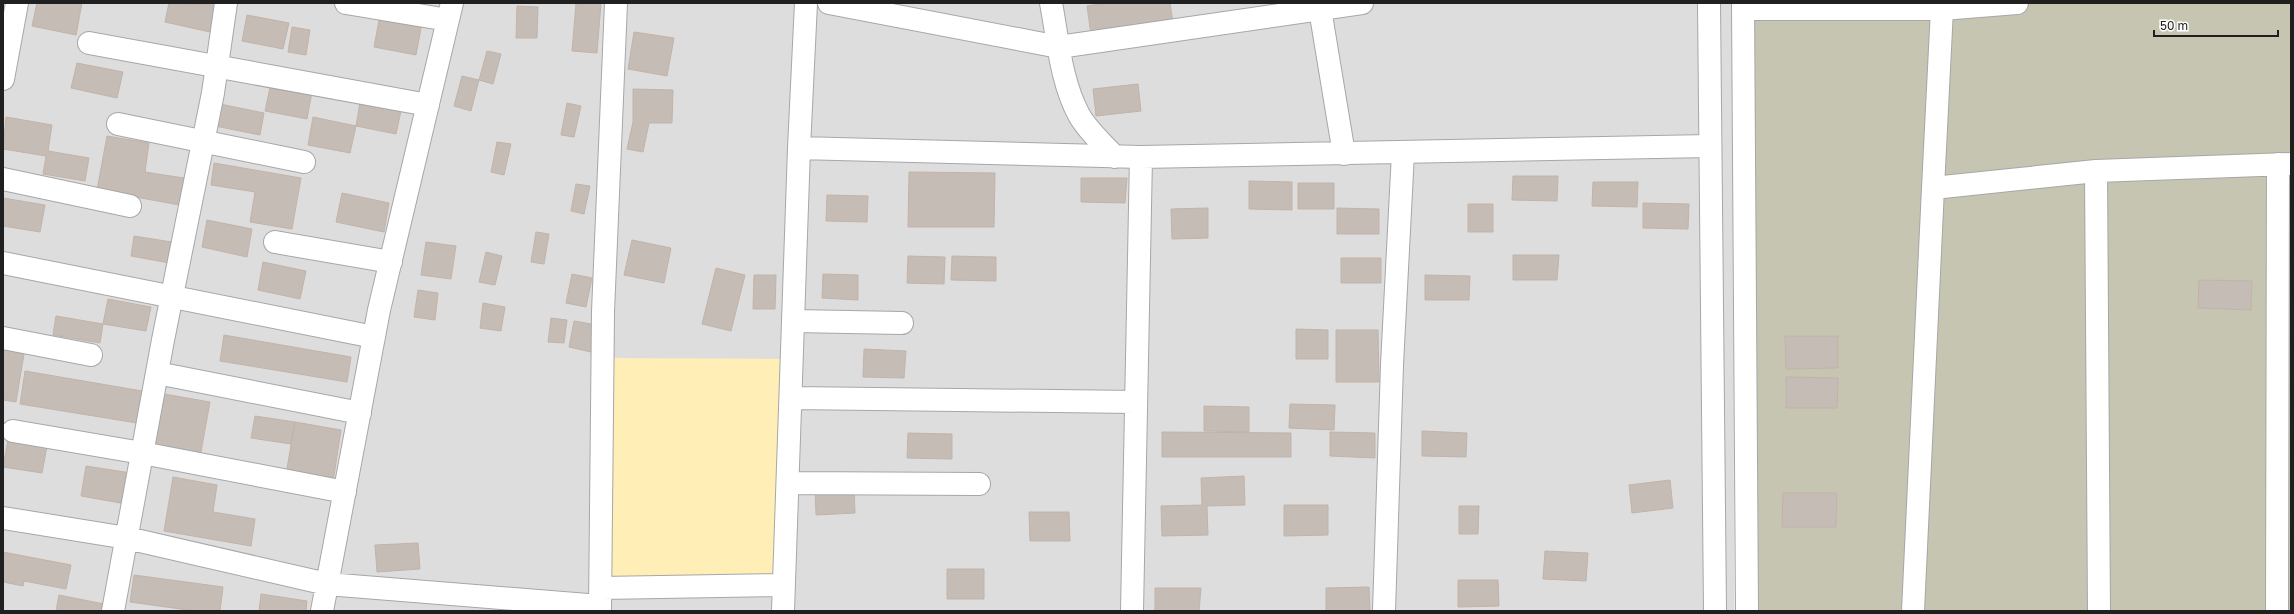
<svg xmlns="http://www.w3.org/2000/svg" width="2294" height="614" font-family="'Golos Text',sans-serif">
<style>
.residential{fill:#dedddd}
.construction{fill:#c5c5b1}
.sand{fill:#ffeeb5}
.building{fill:#c5bcb5;stroke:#c2b3a8}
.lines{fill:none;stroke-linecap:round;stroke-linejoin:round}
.minor-casing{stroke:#a7a7a7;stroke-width:24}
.minor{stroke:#fff;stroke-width:22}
</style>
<rect width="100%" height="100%" fill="#f0ede6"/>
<path class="residential" d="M3,3H1733L1734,611H3Z"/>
<path class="construction" d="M1743,3H2291V611H1748Z"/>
<path class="sand" d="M606,358L788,359L783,585L601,588Z"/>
<path class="building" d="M37,3H82L76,35L32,26Z
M169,3L215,5L210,32L165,22Z
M576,3H601L597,53L572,51Z
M1106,3H1170L1173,22L1091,35L1087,6Z
M517,6L538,7L537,38H516Z
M247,15L289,23L283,49L242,41Z
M380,15L422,23L416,55L374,47Z
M292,27L310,30L306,55L288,52Z
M634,32L674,38L667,76L628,69Z
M487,51L501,54L493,84L479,80Z
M77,63L123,72L117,98L71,88Z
M462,76L479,80L471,111L454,106Z
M271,83L312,92L307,119L265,111Z
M1138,84L1141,111L1096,116L1093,89Z
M633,89L673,90L672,123H649L643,152L627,149L633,122Z
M360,102L401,111L396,134L356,126Z
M567,103L581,106L574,137L561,135Z
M220,104L264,113L260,135L215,126Z
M6,117L52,125L48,151L89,158L85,181L43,174L46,156L3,149Z
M313,117L356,126L350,153L308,145Z
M107,136L149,143L145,172L190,179L185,206L97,190Z
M497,142L511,144L504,175L491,172Z
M214,163L301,178L292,229L250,222L255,192L211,185Z
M909,172L995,173L994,227H908Z
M1513,176H1558L1557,201L1512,200Z
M1081,178H1127L1125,203L1081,202Z
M1249,181L1292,182V210L1249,209Z
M1593,182H1638L1637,207L1592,206Z
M1298,183H1334V209H1298Z
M576,184L590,186L584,214L571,211Z
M342,193L389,203L384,232L336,222Z
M827,195L868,196L867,222L826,221Z
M3,198L45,205L40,232L3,226Z
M1643,203L1689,204L1688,229L1643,228Z
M1468,204H1493V232H1468Z
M1208,208V238L1172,239L1171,209Z
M1337,208L1379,209V234H1337Z
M207,220L252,229L247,257L202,247Z
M536,232L549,234L544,264L531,262Z
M134,236L178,243L175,264L131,256Z
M632,240L671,248L664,283L624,275Z
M426,242L456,246L451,279L421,275Z
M486,252L502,256L495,285L479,282Z
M1513,255H1559L1557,280H1513Z
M908,256L945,257L944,284L907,283Z
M952,256L996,257V281L951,280Z
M1341,258H1381V283H1341Z
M263,262L306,271L300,299L258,290Z
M716,268L745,275L731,331L702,324Z
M572,274L592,278L586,307L566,303Z
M823,274L858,275V300L822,298Z
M754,275H776L775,309H753Z
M1425,275L1470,276L1469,300H1425Z
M2199,280L2252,281L2251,310L2198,308Z
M418,290L438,293L435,320L414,317Z
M108,299L151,307L146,331L103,324Z
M483,303L505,307L501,331L480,328Z
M56,316L103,324L100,343L53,335Z
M551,318L567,320L564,343L548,342Z
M574,321L597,325L591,352L569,347Z
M1296,329L1328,330V359H1296Z
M1336,330H1378L1379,382H1336Z
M224,335L351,357L347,382L220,361Z
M1785,336H1838V368L1786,369Z
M3,344L25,348L16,402L3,400Z
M864,349L906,351L904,378L863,377Z
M25,371L148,392L143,424L20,404Z
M1786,377L1838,378L1837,408H1786Z
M164,394L210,402L200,457L154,449Z
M1290,404L1335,405L1334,430L1289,428Z
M1204,406L1249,407V432L1204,431Z
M255,416L295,422L291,444L251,438Z
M295,422L341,430L333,482L286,474Z
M1422,431L1467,433L1466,457L1422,456Z
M1162,432L1291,433V457H1162Z
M1330,432L1375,433V458L1330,456Z
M908,433L952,434V459L907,458Z
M9,434L48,441L42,473L3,467Z
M86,466L131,473L126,504L81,496Z
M1244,476L1245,505L1207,506L1208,535L1162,536L1161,506L1202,505L1201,478Z
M173,477L217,485L213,512L255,519L251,546L164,531Z
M1670,480L1673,508L1632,513L1629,485Z
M854,487L855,513L816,515L815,488Z
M1783,493H1837L1836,527H1782Z
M1284,505H1328V535L1284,536Z
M1459,506H1479L1478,534H1459Z
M1029,512H1069L1070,541H1030Z
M418,543L420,569L377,572L375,545Z
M1545,551L1588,553L1586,581L1543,579Z
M3,552L71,565L66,589L24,581L23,586L3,582Z
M947,569H984V599H947Z
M134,575L223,587L220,611H195L130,602Z
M1458,580H1498L1499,606L1458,607Z
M1369,587L1370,611H1326V588Z
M1155,588H1201L1199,611H1155Z
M261,594L307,601L306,611H259Z
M59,595L104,604L103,611H56Z"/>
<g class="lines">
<defs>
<path id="minor" d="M346,3L448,20
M829,3L1059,47L1362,3
M1051,3C1058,40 1061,82 1079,115C1088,131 1103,144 1115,157
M1319,3L1344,154
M1709,3L1715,611
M1743,3L1747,611
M1743,9H1942L2017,3
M89,43L428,105
M3,79L17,3
M118,124L304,162
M799,148L1141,157L1709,146
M2096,171L2099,611
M3,179L130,206
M1933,188L1942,9
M275,242L391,262
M3,263L374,337
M794,321L902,323
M3,338L91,355
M157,373L360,413
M792,398L1136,402
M13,431L142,453L345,492
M789,483L979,484
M3,518L127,538L327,584L600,606
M601,588L784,585
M113,611L163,340L213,93L226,3
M322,611L379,310L452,3
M600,611L603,312L616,3
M783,611L799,148L806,3
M1132,611L1141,157
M1384,611L1392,365L1403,153
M1913,611L1933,188L2096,171L2291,164
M2277,611L2278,164"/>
</defs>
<use href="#minor" class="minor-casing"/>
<use href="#minor" class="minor"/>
</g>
<rect width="2294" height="614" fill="none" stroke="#202020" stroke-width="8"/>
<path d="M2154 30v6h124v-6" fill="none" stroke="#202020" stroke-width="2"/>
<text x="2160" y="30" font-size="12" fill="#202020" stroke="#ffffff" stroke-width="3" paint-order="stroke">50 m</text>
</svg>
